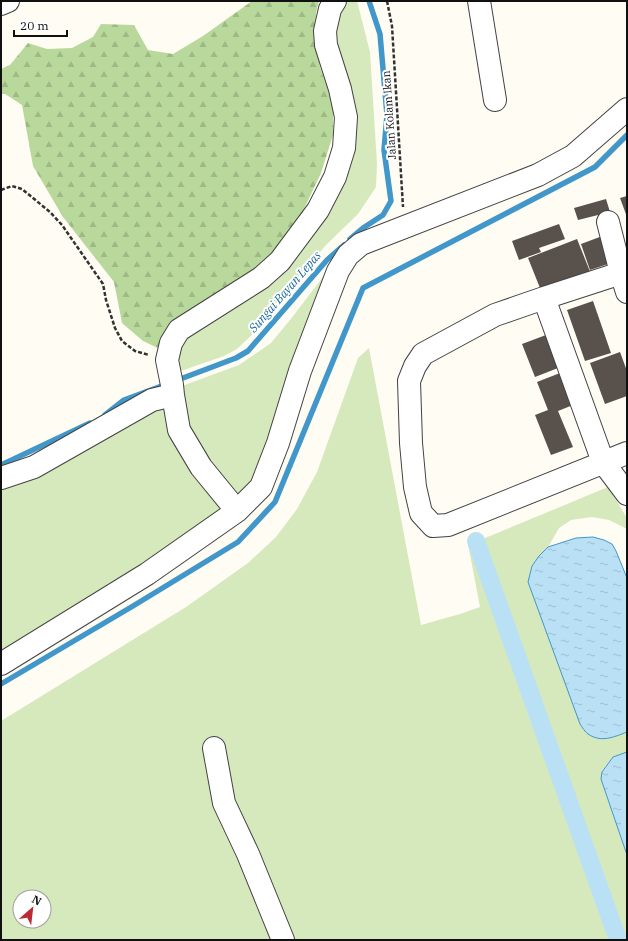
<svg xmlns="http://www.w3.org/2000/svg" width="628" height="941" font-family="'IBM Plex Serif',serif">
<style>
.grass{fill:#d5e9bd;fill-rule:evenodd}
.forest{fill:url(#forest-firs)}
.water{fill:url(#water-ripples);stroke:#4197ca}
.lines{fill:none;stroke-linecap:round;stroke-linejoin:round}
.stream{stroke:#4197ca;stroke-width:5.5}
.canal{stroke:#b9e0f5;stroke-width:18}
.building{fill:#58514c}
.minor-casing{stroke:#434343;stroke-width:24}
.path{stroke:#323232;stroke-width:2.5;stroke-dasharray:4 2;stroke-linecap:butt}
.minor{stroke:#fff;stroke-width:22}
.labels{text-anchor:middle;stroke-width:4;stroke-linejoin:round;paint-order:stroke}
.street-label{font-size:11px;fill:#101010;stroke:#fff}
.water-label{font-size:12px;font-style:italic;fill:#1b69a0;stroke:#fff}
</style>
<defs>
<pattern id="forest-firs" width="22" height="20" patternUnits="userSpaceOnUse"><rect width="22" height="20" fill="#b9d99c"/><path d="M5 1l3.5 6h-7zM16 11l3.5 6h-7z" fill="#9eb985"/></pattern>
<pattern id="water-ripples" width="26" height="14" patternUnits="userSpaceOnUse"><rect width="26" height="14" fill="#b9e0f5"/><path d="M2 4q2-2 4 0t4 0M15 11q2-2 4 0t4 0" fill="none" stroke="#9ebfd1"/></pattern>
</defs>
<rect width="100%" height="100%" fill="#fffcf3"/>
<path class="grass" d="M344,1H357L370,52L377,164L376,187L358,214L325,246L257,330L237,349L224,356L175,373L177,351L186,337L273,278L347,161L331,39Z
M333,264L264,457L247,489L217,514L148,561L1,652V490L18,485L69,459L182,386L239,365L271,343L290,320Z
M369,348L421,625L460,614L480,607L468,544L490,536L608,487L627,518V529L609,520L592,517L571,520L559,528L548,547L539,556L532,566L627,732V752L613,757L602,771L601,779L627,855V940H1V721L186,607L248,563L276,537L297,509L317,472L358,358ZM20,897H44V921H20Z"/>
<path class="forest" d="M252,1H319L316,13L315,41L320,67L333,105V135L321,173L303,211L279,245L258,270L192,309L178,322L160,349L143,341L122,323L114,282L63,217L33,166L22,105L5,94H1V69L10,65L28,43L47,49L72,48L93,37L101,24L134,25L148,50L173,54L203,36Z"/>
<path class="water" d="M593,537L604,540L612,544L616,551L627,578V732C614,737 601,743 588,734C585,732 582,727 580,724L528,582L532,566L539,556L548,547L576,538Z
M627,752V855L601,779L602,772L613,757Z"/>
<g class="lines">
<path class="stream" d="M350,239L363,228L383,215L391,201L384,150L387,115L380,34L369,1
M175,381L236,358L248,351L327,260L344,245
M105,415L124,400L167,384
M1,465L90,423
M1,684L133,606L238,542L275,502L363,288L595,167L627,135"/>
<path class="canal" d="M476,541L618,940"/>
</g>
<path class="building" d="M627,196V217L620,198Z
M606,199L610,212L578,220L574,208Z
M559,224L565,239L539,248L541,252L519,260L512,241Z
M605,235L614,262L590,270L581,244Z
M577,239L591,274L542,293L528,258Z
M593,301L611,353L585,361L567,310Z
M546,335L558,368L535,377L522,344Z
M620,352L627,371V396L605,404L590,363Z
M560,373L573,405L558,411L573,447L551,455L535,415L548,410L537,382Z"/>
<g class="lines">
<defs>
<path id="minor" d="M479,1L495,100
M1,4L8,1
M608,222L621,273
M627,292L621,273L544,298L603,462L627,494
M544,298L495,315L423,354L415,366L409,381L411,443L415,487L421,513L433,526L448,525L627,453
M1,478L34,467L152,400L173,395
M237,511L201,467L179,430L173,395L172,385L167,360L171,343L179,330L261,278L280,261L318,210L335,177L344,148L346,117L340,89L326,45L325,31L330,9L335,1
M1,664L147,574L237,511L261,487L278,443L300,371L338,271L348,255L361,244L538,175L573,156L627,109
M214,748L224,803L248,854L283,940"/>
</defs>
<use href="#minor" class="minor-casing"/>
<path class="path" d="M387,1L392,26L403,207
M1,190L12,186L22,189L50,212L62,225L103,284L106,300L115,328L122,341L135,351L149,355"/>
<use href="#minor" class="minor"/>
</g>
<g class="labels">
<g class="street-label">
<text transform="translate(389 115) rotate(-94)" y="4">Jalan Kolam Ikan</text>
</g>
<g class="water-label">
<text transform="translate(285 292) rotate(-49)" y="4">Sungai Bayan Lepas</text>
</g>
</g>
<rect width="628" height="941" fill="none" stroke="#101010" stroke-width="4"/>
<g transform="translate(32 909) rotate(28)"><circle r="19" fill="#ffffff" stroke="#9f9f9f"/>
<path d="M0-3L7 15L0 10L-7 15Z" fill="#be2a34"/>
<text y="-6" font-size="11" font-weight="bold" text-anchor="middle" fill="#101010">N</text>
</g>
<path d="M14 30v6h53v-6" fill="none" stroke="#101010" stroke-width="2"/>
<text x="20" y="30" font-size="12" fill="#101010" stroke="#ffffff" stroke-width="3" paint-order="stroke">20 m</text>
</svg>
